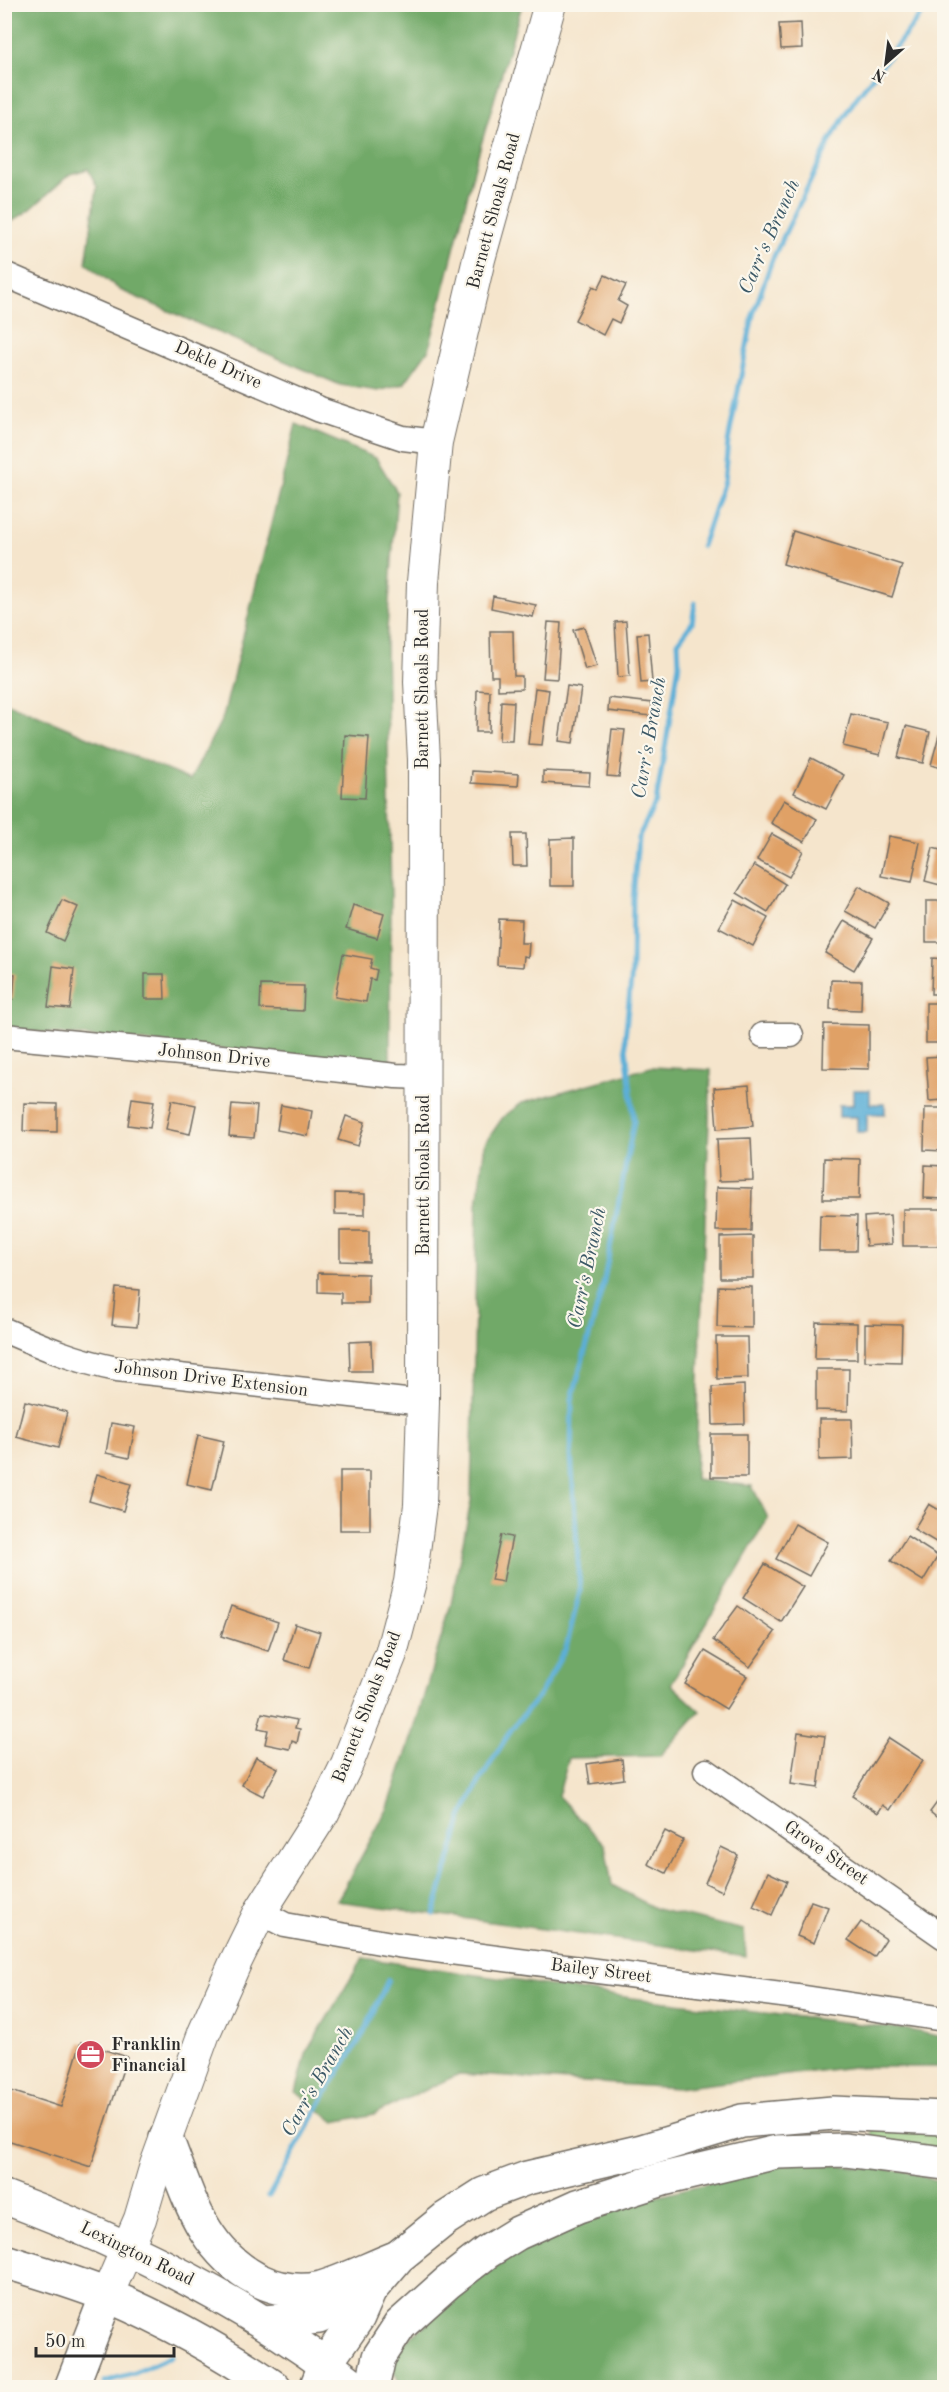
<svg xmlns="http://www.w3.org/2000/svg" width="949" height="2392" viewBox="0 0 949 2392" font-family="'Old Standard TT',serif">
  <rect width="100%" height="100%" fill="#fbf7ec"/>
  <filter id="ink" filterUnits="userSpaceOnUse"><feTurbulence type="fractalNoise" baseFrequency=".0167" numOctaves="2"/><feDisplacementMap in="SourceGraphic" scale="12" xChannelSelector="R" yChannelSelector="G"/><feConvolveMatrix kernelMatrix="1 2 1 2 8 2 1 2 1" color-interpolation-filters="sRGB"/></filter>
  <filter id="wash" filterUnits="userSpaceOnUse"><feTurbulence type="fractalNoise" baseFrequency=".008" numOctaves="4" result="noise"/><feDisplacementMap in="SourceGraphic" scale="24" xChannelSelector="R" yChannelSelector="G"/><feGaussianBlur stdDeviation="1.35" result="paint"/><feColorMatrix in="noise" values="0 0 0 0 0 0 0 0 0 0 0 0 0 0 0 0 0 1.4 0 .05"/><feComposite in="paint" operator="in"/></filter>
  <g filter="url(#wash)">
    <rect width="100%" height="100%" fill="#f5e5cc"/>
    <path fill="#8cc377" stroke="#5c7751" stroke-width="1.5" d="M872 2125 944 2129V2153L871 2141Z"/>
    <g fill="#71a968" stroke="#4e6a4a" stroke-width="1.5">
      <path d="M4 5H522L476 162 429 349 404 384 378 391 340 385 120 290 86 263 97 187 88 169 70 174 31 209 5 226Z"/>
      <path d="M296 424 376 458 397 492 386 643 391 897 390 1060 383 1064 5 1029V702L190 780 223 717Z"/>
      <path d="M651 1067 711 1070 695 1479 752 1486 768 1518 671 1684 700 1711 660 1756 569 1758 558 1796 605 1845 612 1885 656 1909 744 1930 746 1957 337 1901 388 1808 413 1733 451 1604 471 1501 477 1205 485 1143 503 1117 522 1103Z"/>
      <path d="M363 1958 632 1998 904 2029 944 2037V2067H853L677 2088 459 2074 374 2114 335 2122 296 2092 307 2051Z"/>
      <path d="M797 2162 908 2171 944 2184V2387L402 2388 389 2361 405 2343 453 2299 507 2259 618 2205Z"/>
    </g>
    <path fill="#5cafd7" stroke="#446d81" stroke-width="1.5" d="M853 1090H870V1104H885V1114H867V1132H857V1117H839V1105H853Z"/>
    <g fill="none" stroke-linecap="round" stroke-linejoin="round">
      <g stroke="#5cafd7" stroke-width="5">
        <path d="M702 546 724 481 728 442 753 315 772 260 831 139 854 101 929 4"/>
        <path d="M434 1914 462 1817 478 1784 512 1728 539 1696 566 1648 580 1591 571 1455 572 1399 603 1285 634 1121 625 1038 632 971 633 899 638 838 656 802 679 664 678 642 692 623 695 603"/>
        <path d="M269 2196 332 2083 362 2036 388 1980"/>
        <path d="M104 2382 135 2373 172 2356"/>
      </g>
    </g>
    <g id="blocks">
      <g fill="#e0a166">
        <path d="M791 5H832V7L792 8Z"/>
        <path d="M801 23 802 48 781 49 779 24Z"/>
        <path d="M605 275 626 285 618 301 627 306 619 323 611 319 603 335 575 320 593 286 598 289Z"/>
        <path d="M793 531 902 565 892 597 783 564Z"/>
        <path d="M493 596 536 605 533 617 491 608Z"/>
        <path d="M626 621 630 676 618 677 615 622Z"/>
        <path d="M548 622 561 623 557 679 543 678Z"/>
        <path d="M584 627 597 666 585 669 573 630Z"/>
        <path d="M490 631H513L514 676H522V689L498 690V676H491Z"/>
        <path d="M648 633 652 682 641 683 637 634Z"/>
        <path d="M567 686 581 688 573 743 559 741Z"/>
        <path d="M535 688 549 690 542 745 528 744Z"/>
        <path d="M477 690 490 691 489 732H476Z"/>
        <path d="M609 698 652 703 651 716 608 711Z"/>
        <path d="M501 701 514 702 512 741H499Z"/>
        <path d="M851 714 888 722 880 755 843 746Z"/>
        <path d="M906 726 930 732 923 763 898 758Z"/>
        <path d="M612 729 625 730 619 777 607 776Z"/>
        <path d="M345 735 369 737 365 798 342 797Z"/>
        <path d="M939 735 944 736V769L931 765Z"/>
        <path d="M811 758 844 775 826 809 794 793Z"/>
        <path d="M472 771 519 774 518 786 471 783Z"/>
        <path d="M543 771 590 773 589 786 543 783Z"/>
        <path d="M784 800 817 819 804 842 771 823Z"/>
        <path d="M512 834H526L527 866H513Z"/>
        <path d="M772 834 803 851 789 877 757 860Z"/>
        <path d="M889 836 920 842 912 882 881 876Z"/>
        <path d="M574 838V886H550V839Z"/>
        <path d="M933 848 944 851V886L925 881Z"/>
        <path d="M754 865 785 884 768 912 737 893Z"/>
        <path d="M859 886 889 903 875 928 845 911Z"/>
        <path d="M62 900 78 907 63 941 47 933Z"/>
        <path d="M735 900 768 918 753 946 719 928Z"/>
        <rect x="926" y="901" width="18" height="41"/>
        <path d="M353 905 384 914 377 938 346 929Z"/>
        <path d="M499 919 522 920 521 943H529L528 957 524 956 523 967 497 965Z"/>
        <path d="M844 921 873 938 854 970 825 953Z"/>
        <path d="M343 954 372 959 370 968 377 970 375 980 370 979 366 1002 335 997Z"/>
        <path d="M932 958 944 959V994H931Z"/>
        <path d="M53 966 74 969 70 1009 48 1007Z"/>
        <path d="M4 973 15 974 13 999 4 998Z"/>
        <path d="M145 974H164L165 999H145Z"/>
        <path d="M831 980 862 981 861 1010 830 1009Z"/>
        <path d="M261 985 304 986 303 1011 260 1009Z"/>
        <rect x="926" y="1003" width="18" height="40"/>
        <path d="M824 1024 869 1025V1069L823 1068Z"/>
        <path d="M944 1056V1100L929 1101 926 1057Z"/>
        <path d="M749 1085 753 1126 717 1129 714 1088Z"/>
        <path d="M132 1098 154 1101 150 1128 128 1125Z"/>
        <path d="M172 1100 196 1105 190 1134 166 1129Z"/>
        <path d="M24 1103 57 1104V1132L23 1131Z"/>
        <path d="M232 1104 257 1106 254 1138 229 1136Z"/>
        <path d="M281 1105 312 1111 308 1136 277 1130Z"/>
        <path d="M925 1108H944V1151L924 1150Z"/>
        <path d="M346 1116 365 1122 358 1146 338 1140Z"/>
        <path d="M751 1138 753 1180 719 1181 717 1139Z"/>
        <path d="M824 1158 860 1159 859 1199H823Z"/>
        <path d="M925 1165 944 1166V1199L924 1198Z"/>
        <path d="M717 1187 752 1188 751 1231H716Z"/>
        <path d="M335 1193 365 1194V1215L335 1214Z"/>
        <rect x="903" y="1209" width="39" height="37"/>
        <path d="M820 1215 857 1216 856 1251H819Z"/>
        <path d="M890 1215 892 1244 866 1246 864 1217Z"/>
        <path d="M340 1231H369V1262L340 1261Z"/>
        <path d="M753 1236V1278H720V1237Z"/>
        <path d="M318 1273 368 1274V1303H341V1293L318 1292Z"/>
        <path d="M718 1286 752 1287V1328L717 1327Z"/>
        <path d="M116 1288 140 1290 137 1327 112 1325Z"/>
        <path d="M816 1322 857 1323V1359H815Z"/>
        <path d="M865 1324 902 1325 901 1362 865 1361Z"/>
        <path d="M716 1337H747L748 1378 717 1379Z"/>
        <path d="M371 1341 372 1371H350L349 1342Z"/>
        <path d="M816 1369H849L848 1411 816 1410Z"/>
        <path d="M744 1385 745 1424 713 1425 712 1387Z"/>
        <path d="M25 1401 67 1412 58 1448 16 1437Z"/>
        <path d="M819 1419H852L853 1459 819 1460Z"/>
        <path d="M111 1423 135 1427 129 1458 106 1453Z"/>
        <rect x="711" y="1434" width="36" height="43"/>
        <path d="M198 1435 224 1441 212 1490 187 1484Z"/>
        <rect x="340" y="1471" width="30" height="59"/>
        <path d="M97 1474 131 1484 123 1511 89 1501Z"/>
        <path d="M929 1504 944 1513V1547L914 1529Z"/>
        <path d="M795 1524 828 1542 809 1576 776 1559Z"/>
        <path d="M501 1535 512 1537 503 1582 491 1580Z"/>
        <path d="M907 1536 938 1556 923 1581 891 1561Z"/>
        <path d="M765 1564 803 1587 781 1622 743 1598Z"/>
        <path d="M231 1606 278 1622 268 1651 221 1636Z"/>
        <path d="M738 1606 775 1632 750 1667 713 1640Z"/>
        <path d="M295 1624 320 1632 309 1668 284 1660Z"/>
        <path d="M705 1651 747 1676 726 1709 685 1684Z"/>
        <path d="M262 1713 297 1720 295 1728 300 1729 297 1743 292 1741 290 1749 265 1744 268 1730 258 1728Z"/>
        <path d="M798 1732 825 1736 818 1788 791 1784Z"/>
        <path d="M889 1738 923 1760 890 1810 883 1805 878 1813 852 1796Z"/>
        <path d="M256 1757 278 1768 263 1796 242 1785Z"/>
        <path d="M622 1759 624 1779 590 1784 587 1764Z"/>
        <path d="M944 1793V1823L930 1812Z"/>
        <path d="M665 1831 683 1840 666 1873 648 1864Z"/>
        <path d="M721 1847 738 1855 722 1891 705 1883Z"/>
        <path d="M768 1872 787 1881 772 1915 753 1906Z"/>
        <path d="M811 1901 828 1907 814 1943 797 1936Z"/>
        <path d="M861 1922 886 1939 874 1957 848 1940Z"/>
        <path d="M81 2042 127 2057 91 2167 4 2139 5 2089 61 2107Z"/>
      </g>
    </g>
  </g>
  <g filter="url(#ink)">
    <use href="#blocks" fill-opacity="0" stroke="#726c63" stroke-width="1.5"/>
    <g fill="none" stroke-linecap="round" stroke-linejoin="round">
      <defs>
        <g id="minor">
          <path d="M4 274 320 410 403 438 436 442"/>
          <path d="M763 1035H791"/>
          <path d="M4 1036 232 1058 396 1076 423 1077"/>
          <path d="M4 1330C43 1347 76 1361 117 1369L423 1403"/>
          <path d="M706 1771 944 1937"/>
          <path d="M260 1912 285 1925 397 1945 797 1997 944 2019"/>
        </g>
        <path id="major" d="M107 2295 140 2219 156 2165 204 2033 236 1961 260 1912 323 1813 347 1764 391 1654 410 1582 420 1505 423 1403 424 760 420 682 423 582 436 442 479 259 550 4"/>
        <g id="highway">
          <path d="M166 2138C188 2194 201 2250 258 2280 277 2289 300 2293 321 2288 346 2281 370 2268 393 2259"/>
          <path d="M4 2197C130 2244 251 2305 357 2388"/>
          <path d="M4 2261C39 2272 75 2282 109 2296 167 2321 223 2352 275 2388"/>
          <path d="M265 2322 319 2317 370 2290"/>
          <path d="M71 2388 107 2295"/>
          <path d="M316 2388 326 2363 358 2317 370 2290 398 2257 445 2219 484 2194 527 2178 642 2151 742 2121 833 2113 944 2118"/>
          <path d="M372 2388 379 2357 400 2325 447 2283 487 2252 518 2233 578 2206 663 2179 777 2152 845 2150 944 2163"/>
        </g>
      </defs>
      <use href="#minor" stroke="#726c63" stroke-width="27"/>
      <use href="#major" stroke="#726c63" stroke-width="34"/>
      <use href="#highway" stroke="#726c63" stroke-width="36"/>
      <use href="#minor" stroke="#fff" stroke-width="24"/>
      <use href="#major" stroke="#fff" stroke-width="32"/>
      <use href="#highway" stroke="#fff" stroke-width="33"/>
    </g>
  </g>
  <defs>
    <symbol id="office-disc" viewBox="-11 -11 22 22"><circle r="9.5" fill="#d1495b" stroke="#fbf7ec"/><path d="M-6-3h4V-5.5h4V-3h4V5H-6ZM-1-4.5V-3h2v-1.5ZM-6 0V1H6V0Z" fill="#fff"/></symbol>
  </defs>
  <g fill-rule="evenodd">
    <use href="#office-disc" x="74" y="2038" width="33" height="33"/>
  </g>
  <g text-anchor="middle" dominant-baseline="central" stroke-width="4.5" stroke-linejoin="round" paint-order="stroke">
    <g font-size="18" fill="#2b2b2b" stroke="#fbf7ec">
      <text transform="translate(494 211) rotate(-75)">Barnett Shoals Road</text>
      <text transform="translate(218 365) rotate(24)">Dekle Drive</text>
      <text transform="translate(423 689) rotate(-90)">Barnett Shoals Road</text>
      <text transform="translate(214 1056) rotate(6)">Johnson Drive</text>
      <text transform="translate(424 1175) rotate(-90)">Barnett Shoals Road</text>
      <text transform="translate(211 1379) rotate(7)">Johnson Drive Extension</text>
      <text transform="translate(367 1707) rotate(-69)">Barnett Shoals Road</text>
      <text transform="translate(826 1853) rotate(35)">Grove Street</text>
      <text transform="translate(601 1971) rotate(7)">Bailey Street</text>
      <text transform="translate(137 2254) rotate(26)">Lexington Road</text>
    </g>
    <g font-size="18" font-weight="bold" fill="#2b2b2b" stroke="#fbf7ec" text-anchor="start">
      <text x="111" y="2045">Franklin<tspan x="111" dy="21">Financial</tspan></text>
    </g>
    <g font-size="20" font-style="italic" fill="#3c5967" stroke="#fbf7ec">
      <text transform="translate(770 237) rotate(-66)">Carr's Branch</text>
      <text transform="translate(650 738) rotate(-80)">Carr's Branch</text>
      <text transform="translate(588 1268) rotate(-78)">Carr's Branch</text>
      <text transform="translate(318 2082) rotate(-60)">Carr's Branch</text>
    </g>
  </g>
  <rect width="949" height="2392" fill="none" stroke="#fbf7ec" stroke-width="24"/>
  <g transform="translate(886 63) rotate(208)" stroke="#fbf7ec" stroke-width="4.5" paint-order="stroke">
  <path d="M0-4.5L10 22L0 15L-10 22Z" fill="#2b2b2b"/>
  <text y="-9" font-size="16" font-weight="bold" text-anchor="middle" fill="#2b2b2b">N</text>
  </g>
  <path d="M36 2347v9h138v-9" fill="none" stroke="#2b2b2b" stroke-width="3"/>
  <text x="45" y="2347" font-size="18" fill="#2b2b2b" stroke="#fbf7ec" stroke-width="4.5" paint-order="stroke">50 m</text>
</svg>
